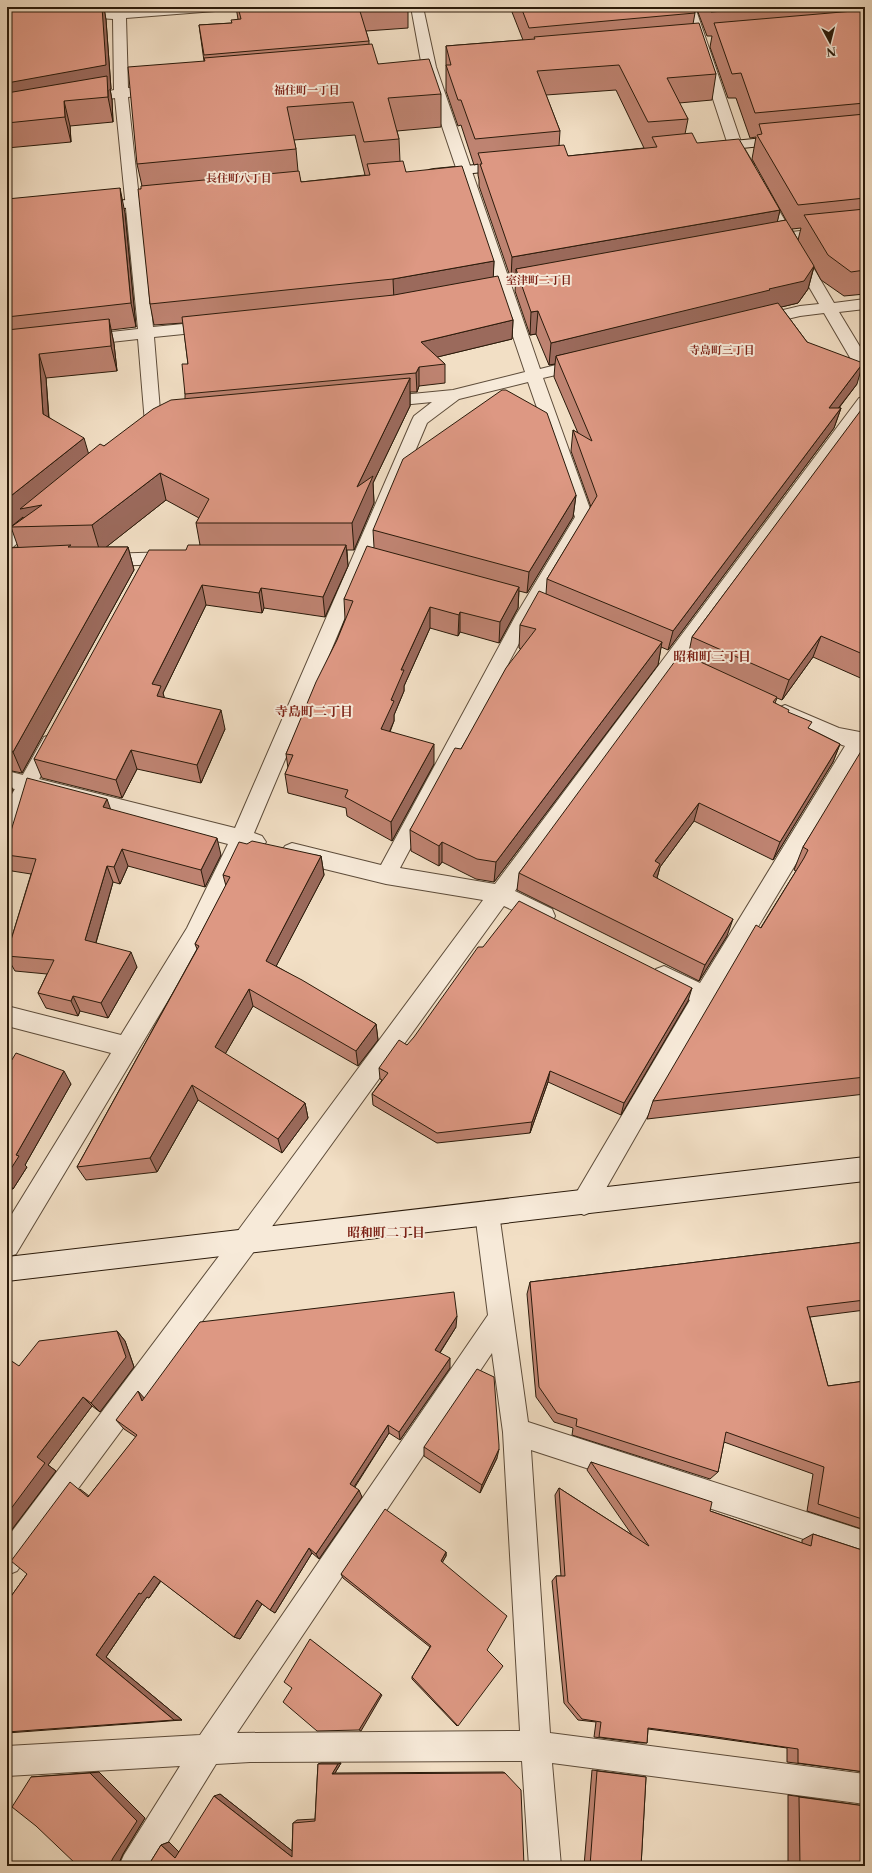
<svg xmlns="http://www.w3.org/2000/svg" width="872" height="1873" viewBox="0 0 872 1873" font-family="'Libre Caslon Text','Noto Serif JP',serif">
  <rect width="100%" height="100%" fill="#f2dfc5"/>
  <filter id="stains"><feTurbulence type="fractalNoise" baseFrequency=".005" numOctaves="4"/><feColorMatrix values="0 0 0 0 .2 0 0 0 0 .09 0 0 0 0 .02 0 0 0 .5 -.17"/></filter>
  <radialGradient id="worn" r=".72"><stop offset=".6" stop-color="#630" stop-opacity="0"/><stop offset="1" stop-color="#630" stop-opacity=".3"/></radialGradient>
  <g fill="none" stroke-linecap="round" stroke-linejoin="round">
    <defs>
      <path id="lane" d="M50 735 56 737 59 742 14 826 7 829V803L44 737Z"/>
      <g id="street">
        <path d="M115 7H127V11L169 7H221L220 10 215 11 126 18 128 88 160 86 165 87 167 90 165 93 160 94 128 97 153 327 213 321 219 323 221 326 219 329 213 331 154 337 161 423 159 427 153 429 147 427 145 423 138 339 84 345 78 344 76 340 78 336 84 335 138 329 115 98 81 105 76 104 74 101 76 98 114 90 113 19 99 18 98 15 99 12 114 11Z"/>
        <path d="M411 7H423L436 67 540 369 584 358 590 359 592 363 590 367 543 378 593 517 533 617 400 868 495 884 859 398 865 397V414L515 891 552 909 555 916 552 923 544 925 504 906 255 1250 17 1571 7 1575V1538L237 1232 483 900 386 884 292 861 285 858 281 852 285 846 292 843 381 865 516 615 575 517 528 382 459 399 427 423 254 833 262 836 266 842 262 848 255 851 247 849 203 942 16 1254 7 1257V1222L111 1053 7 1026V1006L121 1035 187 928 228 844 7 787V771L235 828 412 420 414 416 432 402 381 407 375 406 373 402 375 398 381 397 453 390 525 372 422 67Z"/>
        <path d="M683 7H695L742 145 754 165 752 168H742L728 145Z"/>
        <path d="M762 190 767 191 792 232 865 223V231L797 240 834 303 865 299V309L839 312 865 355V374L859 373 824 313 800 316 758 326 752 324 750 321 752 318 758 316 800 306 819 304 783 242 766 245 761 243 758 240 761 237 778 234 755 194 757 191Z"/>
        <path d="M37 511 43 513 46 517 43 521 13 547 7 548V532L31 513Z"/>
        <path d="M174 552 180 553 183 558 180 563 174 564 102 566 96 565 93 560 96 555 102 554Z"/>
        <path d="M785 705 839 728 865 733V749L712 1003 593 1211 584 1215 575 1211 572 1203 575 1195 690 1000 656 983 653 976 656 969 664 966 700 983 845 746 817 736 778 718 775 713 778 708Z"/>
        <path d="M487 1201 496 1205 499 1213 528 1422 865 1531V1559L531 1450 550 1733 865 1774V1804L552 1763 561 1866H529L522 1761 250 1762 216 1764 153 1866H119L124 1855 180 1766 7 1776V1746L200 1735 488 1315 475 1213 478 1205ZM492 1353 503 1432 520 1731 237 1733Z"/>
      </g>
      <g id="secondary">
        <path d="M784 136 789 137 791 140 789 143 713 151 708 150 706 147 708 144 713 143Z"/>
        <path d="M507 162 512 163 514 166 512 169 434 177 429 176 427 173 429 170 434 169Z"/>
        <path d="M169 196 174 197 176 200 174 203 94 211 89 210 87 207 89 204 94 203Z"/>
        <path d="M865 1157V1181L7 1281V1257Z"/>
      </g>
    </defs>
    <use href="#lane" stroke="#5d4c3a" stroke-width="2"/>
    <use href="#street" stroke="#5d4c3a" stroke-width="2"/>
    <use href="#secondary" stroke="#2b1b0b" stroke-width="2"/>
    <use href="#lane" fill="#f7ead9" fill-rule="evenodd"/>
    <use href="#street" fill="#f7ead9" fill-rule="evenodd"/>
    <use href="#secondary" fill="#f7ead9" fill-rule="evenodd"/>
  </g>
  <g fill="#be8371" stroke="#2b1b0b" fill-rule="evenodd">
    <path d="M7 7H110L109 9H104L106 20 111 89H110L112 100 113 122 70 126 71 142 7 148Z"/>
    <path d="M236 7H408V28L366 31 369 41V44L378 64 441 94V127L397 131 399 139 400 161 406 172 494 261 493 277 513 320 512 339 437 357 445 364V383L419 386 417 392H410V406L373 483 374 503 354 550H347L348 566 325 617 264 608 262 613 206 605 163 693 164 698 225 729 201 783 137 769 122 798 42 778 34 759 186 550 200 545 196 523 199 518 166 500 106 547H128L134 570 22 773 7 770V548L18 547 11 527 23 519V517L7 530V199L125 213 136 327 111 330 114 344 117 371 46 378 49 417 89 454 104 446 185 399V394L188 364 183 323 154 325 150 304 141 189 142 186 137 164 204 61 199 25 232 23 238 19ZM355 135 365 175 301 182 298 171 296 149 294 140Z"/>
    <path d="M510 7H693L695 13 693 24 716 74 712 100 679 103 688 119 685 134 780 210 777 222 786 220 752 159 756 137 750 138 736 98H728L710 47 712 36H707L696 7H865V294L844 296 821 280 814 267 808 289 798 303 781 307 807 342 857 384 839 408H841L834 428 668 650 661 647 658 665 494 882 476 879 442 862 439 866 411 851 410 830 461 749 521 649 519 648 520 625 546 594 547 579 591 507 571 451 573 430 578 433 554 377 555 364 549 365 536 334 530 335 515 291 516 278 511 279 479 186V180L478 175V164L474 165 461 125 458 126 446 91V46L523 40ZM616 90 644 148 568 156 559 146 560 131 546 95ZM801 228 798 240 792 229Z"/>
    <path d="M865 406V680L813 657 782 700 777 698 775 703 788 712 810 729 840 744 833 762 773 860 694 821 660 867 657 878 727 936 699 981 517 890 519 873 688 657 692 637Z"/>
    <path d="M576 495 573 517 527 593 519 591 518 608 499 643 460 632 458 636 430 628 404 686V691L394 715V721L390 732 434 764 392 841 347 816 346 808 288 793 285 774 288 768 286 754 337 640 345 619 344 599 374 547 373 530Z"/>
    <path d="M865 749V1094L647 1119 653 1101 796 871 794 870 803 847Z"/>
    <path d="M111 810 221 855 205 887 128 866 120 884 113 882 96 943 137 967 108 1018 80 1011 78 1016 46 1008 38 993 47 974 15 971 7 957V953L31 874 12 871 7 861V844Z"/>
    <path d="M247 844 321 856 324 875 276 966 376 1024 378 1040 358 1066 253 1006 225 1054 305 1103 308 1118 282 1153 198 1100 157 1172 86 1180 77 1167 197 949 195 944 226 886 223 875Z"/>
    <path d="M688 1001 621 1115 548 1082 530 1133 437 1143 373 1105 372 1094 382 1080 380 1079 379 1068 407 1045Z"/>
    <path d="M7 1068 71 1084 25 1165 27 1167 13 1189 7 1190Z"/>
    <path d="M865 1242V1310L810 1317 828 1386 865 1381V1530L807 1511 813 1474 724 1442 718 1472 710 1479 572 1435 573 1428 554 1422 536 1397 527 1294 530 1282Z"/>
    <path d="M456 1327 440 1353 450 1368 400 1440 389 1433 355 1487 362 1497 319 1559 312 1553 275 1613 262 1604 240 1639 234 1637 161 1581 149 1598 147 1597 106 1657 182 1720 7 1733V1602L27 1574 80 1489 89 1496 136 1437 124 1429 116 1420 144 1398Z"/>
    <path d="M117 1331 125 1341 134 1367 100 1412 92 1406 48 1465 56 1471 7 1536 19 1366Z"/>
    <path d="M424 1447 497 1458 480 1493 424 1456Z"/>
    <path d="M591 1462 710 1511 802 1543V1540L813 1534 865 1551V1772L787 1762V1748L701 1736 648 1729 647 1743H641L594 1737 596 1722 578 1720 564 1703 552 1581 556 1576H561L555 1495 559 1488 632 1535 587 1470Z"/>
    <path d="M446 1552V1556L442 1562 487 1650 457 1726 412 1679V1677L430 1647 343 1578 341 1574Z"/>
    <path d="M321 1763H341L335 1773 503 1772 505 1773 524 1866H148L161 1845 169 1842 179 1852 220 1794 292 1851 293 1823 297 1820 315 1819 318 1764Z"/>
    <path d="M592 1770 646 1777 641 1866H584Z"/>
    <path d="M99 1772 145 1818 123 1854 118 1865 31 1777Z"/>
    <path d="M788 1795 865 1806V1866H788Z"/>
  </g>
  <g fill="#9b6a5c" stroke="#2b1b0b">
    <path d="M102 7H104L106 20 111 89H110L112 100 113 122 108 97V90L7 108V83Z"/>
    <path d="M64 101 70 126 71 142 65 117Z"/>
    <path d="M120 188 125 213 136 327 131 303Z"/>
    <path d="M780 210 775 232 516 269V278L511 279 512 257Z"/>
    <path d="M494 261 493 283 394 301 393 279Z"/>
    <path d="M814 266 808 289 798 303 765 311 556 356 555 364 549 365 551 343 769 289Z"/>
    <path d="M538 311 536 334 530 335 531 312Z"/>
    <path d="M109 319 114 344 117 371 111 346Z"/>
    <path d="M513 320 512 339 421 361V342Z"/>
    <path d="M39 354 46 378 50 438 43 414Z"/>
    <path d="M863 363 857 384 823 428 829 408Z"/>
    <path d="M419 367V386L417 392 416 373Z"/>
    <path d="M410 378V406L373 483 374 503 354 550 352 523 357 487Z"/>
    <path d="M841 408 834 428 668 650 673 631Z"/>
    <path d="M84 438 91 462 42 505 26 527 23 517 7 530V499Z"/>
    <path d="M160 473 166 500 100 552 92 525Z"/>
    <path d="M576 495 573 517 527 593 529 572Z"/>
    <path d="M346 545 348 566 325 617 323 597Z"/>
    <path d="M128 547 134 570 22 773 13 752Z"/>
    <path d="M202 585 206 605 163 693 167 706 159 702 152 684Z"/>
    <path d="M519 587 518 608 499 643 500 622Z"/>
    <path d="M261 588 264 608 262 613 259 593Z"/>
    <path d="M430 607V628L404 686V691L394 715V721L382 749 381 729 401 670Z"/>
    <path d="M460 612V632L458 636 459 615Z"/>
    <path d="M821 636 813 657 782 700 789 680Z"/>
    <path d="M662 642 658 665 494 882 496 862Z"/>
    <path d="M221 710 225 729 201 783 197 765Z"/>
    <path d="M434 744V764L392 841 391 822Z"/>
    <path d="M840 744 833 762 773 860 780 842Z"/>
    <path d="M131 750 137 769 122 798 116 780Z"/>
    <path d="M7 778 13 790 7 800Z"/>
    <path d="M107 799 113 816 103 807Z"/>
    <path d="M699 803 694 821 660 867 656 881 648 893 655 861Z"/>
    <path d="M217 838 221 855 205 887 201 870Z"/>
    <path d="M442 842V862L439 866V846Z"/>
    <path d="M122 849 128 866 120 884 114 867Z"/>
    <path d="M321 856 324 875 270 978 266 961Z"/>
    <path d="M107 866 113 882 92 956 85 940Z"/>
    <path d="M733 919 727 936 699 981 705 965Z"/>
    <path d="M131 952 137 967 108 1018 101 1003Z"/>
    <path d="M692 988 688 1001 621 1115 624 1103Z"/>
    <path d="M249 989 253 1006 220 1063 215 1047Z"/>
    <path d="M73 996 80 1011 78 1016 71 1001Z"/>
    <path d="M376 1024 378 1040 358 1066 356 1051Z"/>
    <path d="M64 1071 71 1084 25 1165 27 1167 13 1189 7 1181V1175L16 1155Z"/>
    <path d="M550 1071 548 1082 530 1133 532 1122Z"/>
    <path d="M192 1085 198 1100 157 1172 150 1158Z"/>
    <path d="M305 1103 308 1118 282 1153 278 1139Z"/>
    <path d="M457 1316 456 1327 435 1360V1350Z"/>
    <path d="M117 1331 125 1341 134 1367 100 1412 91 1403Z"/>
    <path d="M450 1358V1368L400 1440 399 1432Z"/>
    <path d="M138 1391 146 1400 142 1401Z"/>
    <path d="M83 1397 92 1406 48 1465 56 1471 7 1536V1514L37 1457Z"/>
    <path d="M388 1425 389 1433 352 1490 350 1484Z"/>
    <path d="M499 1449 497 1458 480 1493 482 1485Z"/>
    <path d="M359 1490 362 1497 319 1559 316 1554Z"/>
    <path d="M309 1548 312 1553 275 1613 270 1610Z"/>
    <path d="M446 1552V1556L441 1565V1561Z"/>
    <path d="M154 1576 161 1580 149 1598 147 1597 106 1657 182 1720H174L96 1655 139 1593Z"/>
    <path d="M257 1600 262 1604 240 1639 234 1637Z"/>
    <path d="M313 1642 382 1695 361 1731 359 1730Z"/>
    <path d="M341 1763 335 1773 332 1774 338 1764Z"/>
    <path d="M99 1772 145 1818 123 1854 118 1865V1866H109L90 1773Z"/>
    <path d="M220 1794 296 1854 292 1857 214 1796Z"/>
    <path d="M169 1842 182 1855 175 1858 161 1845Z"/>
  </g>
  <g fill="#dd9883" stroke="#2b1b0b">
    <path d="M7 7H102L106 65 7 83Z"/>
    <path d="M238 7H367L359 8 369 41 204 55 199 25 232 23 231 20 241 19Z"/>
    <path d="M521 7H693L695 13 529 28Z"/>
    <path d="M709 7H772L711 12Z"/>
    <path d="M865 10V103L755 113 741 73 732 74 714 23Z"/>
    <path d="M699 23 716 74 667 78 688 119 648 122 619 65 537 71 560 131 475 139 461 100H458L446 65H451L446 46 535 39 534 37Z"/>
    <path d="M372 44 378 64 429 59 441 94 388 98 399 139 364 142 353 102 287 107 296 149 137 164 128 67 205 61 204 58Z"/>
    <path d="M107 76 108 97 64 101 65 117 7 123V93Z"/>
    <path d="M865 114V198L798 205 757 135 762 134 759 124Z"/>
    <path d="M692 133 697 143 739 139 780 210 512 257 480 164H482L478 153 564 145 568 156 657 147 652 137Z"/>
    <path d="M403 161 406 172 462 166 494 261 393 279 150 304 138 189H141V186L299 171 301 182 370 175 367 164Z"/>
    <path d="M120 188 131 303 7 317V199Z"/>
    <path d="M865 209V270L851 272 828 255 804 215Z"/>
    <path d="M786 220 814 266 804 281 769 289 770 290 551 343 538 311 531 312 516 269Z"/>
    <path d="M498 276 513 320 421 342 445 364 419 367 416 373 185 394 182 364H188L182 317 394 295Z"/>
    <path d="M778 303 807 342 863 363 829 408H841L673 631 547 579 597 496 573 430 592 441 556 356Z"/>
    <path d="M109 319 111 346 39 354 43 414 84 438 7 499V330Z"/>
    <path d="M410 378 357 487 373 476 352 523H196L209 499 160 473 92 525 11 527 42 505 20 509 100 444 104 446 153 409 171 400Z"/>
    <path d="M502 390H506L547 413 576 495 529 572 373 530 403 459Z"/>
    <path d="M864 406H865V655L821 636 789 680 692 637Z"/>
    <path d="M71 545 68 547H128L13 752 7 750V548Z"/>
    <path d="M188 545H346L323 597 261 588 259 593 202 585 152 684 161 686 157 696 221 710 197 765 131 750 116 780 34 759 149 550H186Z"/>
    <path d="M367 546 519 587 500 622 460 612 459 615 430 607 401 670H404L391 700 394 701 381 729 434 744 391 822 345 797 348 790 285 774 293 755 286 754 316 682 337 640 353 601 344 599Z"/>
    <path d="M539 591 662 642 496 862 477 859 442 842 439 846 410 830 455 748 461 749 506 668 536 629 520 625Z"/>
    <path d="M681 653 777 697 773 702 789 710 788 712 812 722 808 728 840 744 780 842 699 803 655 861 660 864 653 876 733 919 705 965 519 873Z"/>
    <path d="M863 748 865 749V1077L653 1101 756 925 761 928 804 858 808 850 803 847Z"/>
    <path d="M27 778 107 799 103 807 217 838 201 870 122 849 114 867 107 866 85 940 131 952 101 1003 73 996 71 1001 38 993 54 960 7 956V953L36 859 7 855V844Z"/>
    <path d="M252 841 321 856 266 961 302 980 376 1024 356 1051 249 989 215 1047 305 1103 278 1139 192 1085 150 1158 77 1167 199 946 195 944 230 877 223 875 239 842 247 844Z"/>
    <path d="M519 901 692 988 624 1103 550 1071 532 1122 437 1133 372 1094 388 1073 379 1068 399 1040 407 1045 414 1037 478 947H483Z"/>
    <path d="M16 1053 64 1071 16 1155 19 1156 7 1175V1068Z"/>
    <path d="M865 1242V1300L807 1307 828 1386 865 1381V1520L818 1504 824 1467 726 1432 718 1472 576 1426 577 1419 557 1413 539 1387 530 1282Z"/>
    <path d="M454 1292 457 1316 435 1350 450 1358 399 1432 388 1425 350 1484 359 1490 316 1554 309 1548 270 1610 257 1600 234 1637 154 1576 141 1594 139 1593 96 1655 174 1720 7 1732V1602L27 1574 11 1561 70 1482 88 1497 137 1435 116 1420 138 1391 142 1401 200 1322Z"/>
    <path d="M117 1331 126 1357 91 1403 83 1397 37 1457 45 1463 7 1514V1358L19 1366 39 1341Z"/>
    <path d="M477 1369 494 1377 499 1445V1449L482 1485 424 1447Z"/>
    <path d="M591 1462 712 1502 710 1511 811 1546 813 1534 865 1551V1772L798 1763V1749L710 1736 648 1728 647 1743 599 1737 601 1722 582 1719 568 1702 556 1576H565L559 1488 649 1546Z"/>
    <path d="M385 1509 446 1552 441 1561 507 1616 487 1650 503 1666 458 1726 412 1677 431 1646 341 1574Z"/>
    <path d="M310 1639 381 1694 359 1730 317 1731 283 1702 292 1688 284 1682Z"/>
    <path d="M318 1764H338L332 1774 505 1773 521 1790 524 1866H148L161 1845 175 1858 214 1796 292 1857 293 1823 315 1821Z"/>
    <path d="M597 1771 646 1777 641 1866H590Z"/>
    <path d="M90 1773 137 1821 113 1858 109 1866H78L36 1826 12 1807 31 1777Z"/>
    <path d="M799 1797 865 1806V1866H800Z"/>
  </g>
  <g text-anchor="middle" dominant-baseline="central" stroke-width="4" stroke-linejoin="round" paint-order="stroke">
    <g font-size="11" font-weight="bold" fill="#7a1f14" stroke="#f7ead9">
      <text x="307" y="90">福住町一丁目</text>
      <text x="239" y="178">長住町八丁目</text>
      <text x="539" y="280">室津町二丁目</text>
      <text x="722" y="350">寺島町三丁目</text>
    </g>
    <g font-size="13" font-weight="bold" fill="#7a1f14" stroke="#f7ead9">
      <text x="712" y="656">昭和町三丁目</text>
      <text x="314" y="711">寺島町二丁目</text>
      <text x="386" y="1232">昭和町二丁目</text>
    </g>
  </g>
  <rect width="872" height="1873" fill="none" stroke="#f2dfc5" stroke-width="24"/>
  <rect x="8" y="8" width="856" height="1857" fill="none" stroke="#2b1b0b" stroke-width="2"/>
  <rect x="12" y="12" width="848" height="1849" fill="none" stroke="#2b1b0b"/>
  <g transform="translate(830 42) rotate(173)" stroke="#f7ead9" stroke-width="3" paint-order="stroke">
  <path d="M0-3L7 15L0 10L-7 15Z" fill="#2b1b0b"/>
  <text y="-6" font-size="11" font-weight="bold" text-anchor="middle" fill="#2b1b0b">N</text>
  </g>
  <rect width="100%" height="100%" filter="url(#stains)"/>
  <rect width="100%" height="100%" fill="url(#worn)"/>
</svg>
